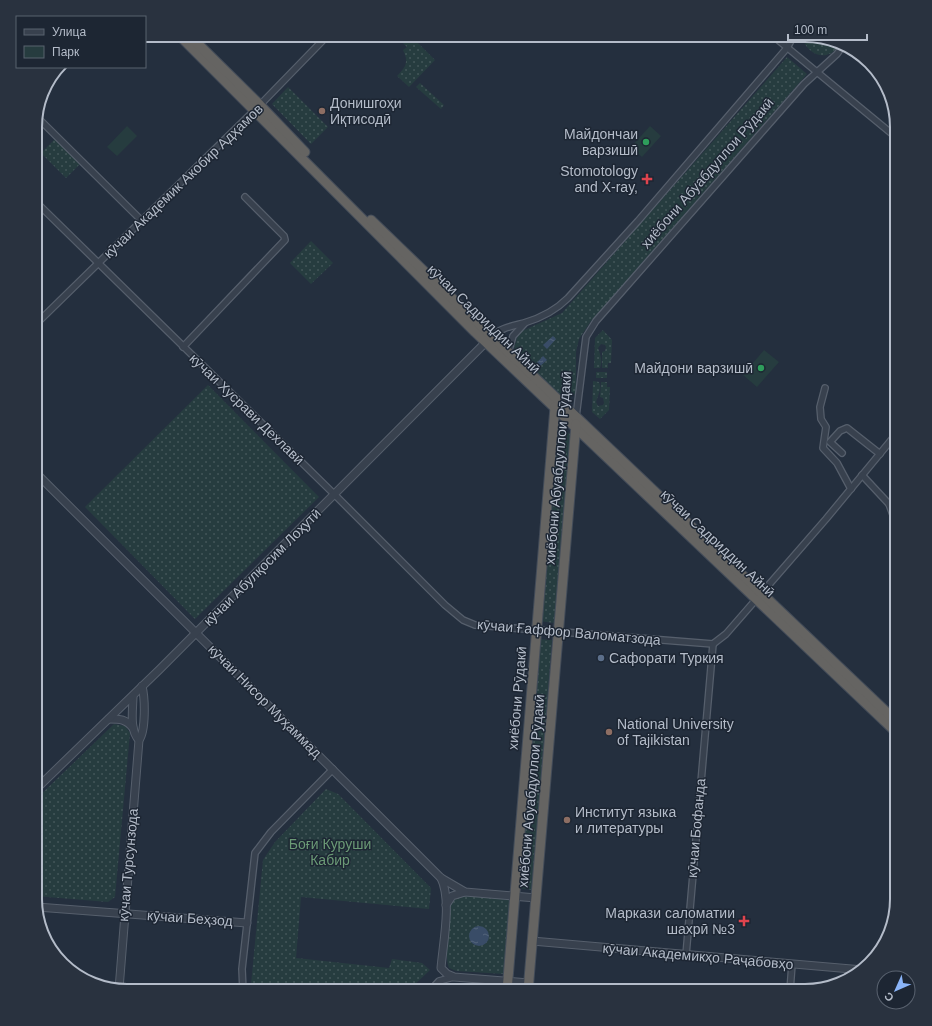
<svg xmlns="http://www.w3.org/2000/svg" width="932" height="1026" viewBox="0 0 932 1026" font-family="Arial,sans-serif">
  <defs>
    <pattern id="green-dots" width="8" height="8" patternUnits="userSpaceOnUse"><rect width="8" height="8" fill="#263c3f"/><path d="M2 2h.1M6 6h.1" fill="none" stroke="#435659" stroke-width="1.8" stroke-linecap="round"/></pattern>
    <pattern id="water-ripples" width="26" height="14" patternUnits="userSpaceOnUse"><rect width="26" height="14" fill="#394c67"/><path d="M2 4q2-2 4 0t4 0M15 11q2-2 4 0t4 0" fill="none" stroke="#53647b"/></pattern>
  </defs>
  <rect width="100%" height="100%" fill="#242f3e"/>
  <g fill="url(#green-dots)">
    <path d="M404 35H410L435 60 409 87 397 76C406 67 409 62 403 50L407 47 400 40Z"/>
    <path d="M802 35H811L839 43C831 64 805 56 802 35Z"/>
    <path d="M787 57 807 74 591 321 579 339 576 352V393L569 398 561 397 520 356 514 348 517 338 522 331 562 313Z"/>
    <path d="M420 83 444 105 441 109 416 87Z"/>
    <path d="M288 87 328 127 311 144 272 104Z"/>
    <path d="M56 138 81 163 66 178 41 153Z"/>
    <path d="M311 241 333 263 311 284 290 263Z"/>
    <path d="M603 330 612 340 611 363H608V368H602V352L605 351 606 347 605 345 601 344 598 348C600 354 603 361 600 368H594L595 338Z"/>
    <rect x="596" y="372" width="11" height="6"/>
    <path d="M593 381 599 382C602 389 598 395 596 402L598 406 603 405 604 403 603 398 600 397 601 382H607V387H610L609 410 600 419 592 412Z"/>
    <path d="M208 385 319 497 195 619 85 507Z"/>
    <path d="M559 424 572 436 554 623 539 621Z"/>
    <path d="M538 639 552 640 532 890 518 888Z"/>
    <path d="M114 724 125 726 130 733 115 897 108 902 35 896V800Z"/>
    <path d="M326 789 338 794 431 888 429 909 301 897 296 958 389 968 392 959 422 963 430 970 408 991H253L251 984 263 860 275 842Z"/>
    <path d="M464 894 510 900 504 974 456 971 449 968C445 960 445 913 449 905 452 899 459 896 464 894Z"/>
  </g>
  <g fill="#263c3f">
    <path d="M127 126 137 136 117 156 107 147Z"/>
    <path d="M650 126 661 136 642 157 631 147Z"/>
    <path d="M764 350 779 362 757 387 743 375Z"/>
  </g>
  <g fill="url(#water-ripples)">
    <path d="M553 336 556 339 547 349 543 345Z"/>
    <path d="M543 356 547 360 537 369 534 366Z"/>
    <circle cx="479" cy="936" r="10"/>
  </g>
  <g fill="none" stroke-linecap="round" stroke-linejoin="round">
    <defs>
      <g id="minor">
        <path d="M772 35 897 138"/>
        <path d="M36 116 141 220"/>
        <path d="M35 201 334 494 445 605 463 620 475 625 713 644 726 634 826 519 897 433"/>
        <path d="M35 325 260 105 328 35"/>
        <path d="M492 336C500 328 513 326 524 323 541 318 556 310 568 298L638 221 787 48 794 35"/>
        <path d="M183 347 285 240 284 236 245 197"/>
        <path d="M508 353 513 336 525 323"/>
        <path d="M825 388 820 407 821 419 826 427 823 448 837 463 851 489"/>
        <path d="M576 417 586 337 596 321 804 84 837 54 844 44"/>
        <path d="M842 453 830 442 840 431 847 428 880 454"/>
        <path d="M862 475 889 504 897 526"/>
        <path d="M889 504 897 494"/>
        <path d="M686 955 713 644"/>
        <path d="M243 991 242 969 255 853 271 832 333 769"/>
        <path d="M430 991 439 981 454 977"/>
        <path d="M790 991 792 964"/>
      </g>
      <g id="tertiary">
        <path d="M35 472 441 878 465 892 536 898"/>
        <path d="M133 696C133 708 129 730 139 740"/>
        <path d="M109 719C120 719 126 719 133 728"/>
        <path d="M35 790 160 669 489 339"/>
        <path d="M441 878C452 900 443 944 441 968L447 974 454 977 529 983"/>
        <path d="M446 905 452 896 465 892"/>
        <path d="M37 907 247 923"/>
        <path d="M532 941 863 970"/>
        <path d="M119 989 139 740C146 731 145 698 142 686"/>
      </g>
      <g id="trunk">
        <path d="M179 35 475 332 897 733"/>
        <path d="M189 35 260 105 305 152"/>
        <path d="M371 220 508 352 897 722"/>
        <path d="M507 991 555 407"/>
        <path d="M528 991 576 424"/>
      </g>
    </defs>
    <use href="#minor" stroke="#565f6c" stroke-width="8"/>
    <use href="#tertiary" stroke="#565f6c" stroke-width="9"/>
    <use href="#trunk" stroke="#434c59" stroke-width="11"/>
    <use href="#minor" stroke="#38414e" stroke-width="5.5"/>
    <use href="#tertiary" stroke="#38414e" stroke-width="7"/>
    <use href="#trunk" stroke="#656462" stroke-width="9"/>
  </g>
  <g fill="#8d6e63" stroke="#1d2633" stroke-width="1.5">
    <circle cx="322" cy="111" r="4"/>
    <circle cx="609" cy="732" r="4"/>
    <circle cx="567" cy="820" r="4"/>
  </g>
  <g fill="#2e9e5b" stroke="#1d2633" stroke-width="1.5">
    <circle cx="646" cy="142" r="4"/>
    <circle cx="761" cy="368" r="4"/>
  </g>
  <g fill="#e0444e" stroke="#1d2633" stroke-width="1.5">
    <path d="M645 173h4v4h4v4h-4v4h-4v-4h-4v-4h4z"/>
    <path d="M742 915h4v4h4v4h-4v4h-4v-4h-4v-4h4z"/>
  </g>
  <circle fill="#5c6f8a" stroke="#1d2633" stroke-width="1.5" cx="601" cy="658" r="4"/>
  <g text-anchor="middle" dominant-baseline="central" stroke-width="3" stroke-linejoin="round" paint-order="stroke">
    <g font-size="14" fill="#b4bcc9" stroke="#1d2633" text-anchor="start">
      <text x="330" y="103">Донишгоҳи<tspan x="330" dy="16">Иқтисодӣ</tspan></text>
      <text x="638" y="134" text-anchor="end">Майдончаи<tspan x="638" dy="16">варзишӣ</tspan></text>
      <text x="638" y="171" text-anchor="end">Stomotology<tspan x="638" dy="16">and X-ray,</tspan></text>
      <text x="753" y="368" text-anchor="end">Майдони варзишӣ</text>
      <text x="609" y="658">Сафорати Туркия</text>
      <text x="617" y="724">National University<tspan x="617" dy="16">of Tajikistan</tspan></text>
      <text x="575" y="812">Институт языка<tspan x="575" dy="16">и литературы</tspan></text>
      <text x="735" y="913" text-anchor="end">Маркази саломатии<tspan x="735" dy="16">шахрӣ №3</tspan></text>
    </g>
    <g font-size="14" fill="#b4bcc9" stroke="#1d2633">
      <text transform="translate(707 173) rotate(-49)">хиёбони Абуабдуллои Рӯдакӣ</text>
      <text transform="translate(183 181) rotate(-44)">кӯчаи Академик Акобир Адҳамов</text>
      <text transform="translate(484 319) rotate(44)">кӯчаи Садриддин Айнӣ</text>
      <text transform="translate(247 409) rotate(44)">кӯчаи Хусрави Дехлавӣ</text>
      <text transform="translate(558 468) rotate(-85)">хиёбони Абуабдуллои Рӯдакӣ</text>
      <text transform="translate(718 543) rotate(43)">кӯчаи Садриддин Айнӣ</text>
      <text transform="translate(262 567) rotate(-45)">кӯчаи Абулқосим Лоҳутӣ</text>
      <text transform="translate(569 632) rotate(5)">кӯчаи Ғаффор Валоматзода</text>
      <text transform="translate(517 698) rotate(-85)">хиёбони Рӯдакӣ</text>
      <text transform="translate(265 701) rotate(45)">кӯчаи Нисор Муҳаммад</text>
      <text transform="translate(531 791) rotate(-85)">хиёбони Абуабдуллои Рӯдакӣ</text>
      <text transform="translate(696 828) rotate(-85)">кӯчаи Бофанда</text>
      <text transform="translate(128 865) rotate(-85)">кӯчаи Турсунзода</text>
      <text transform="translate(190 918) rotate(4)">кӯчаи Беҳзод</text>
      <text transform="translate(698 956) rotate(5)">кӯчаи Академикҳо Раҷабовҳо</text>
    </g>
    <g font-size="14" fill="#6b9a76" stroke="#1d2633">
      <text x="330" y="844">Боғи Куруши<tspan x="330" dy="16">Кабир</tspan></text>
    </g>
  </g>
  <path d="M0 0H932V1026H0ZM127 42H805A85 85 0 0 1 890 127V899A85 85 0 0 1 805 984H127A85 85 0 0 1 42 899V127A85 85 0 0 1 127 42Z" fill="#29323f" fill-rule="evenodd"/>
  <path fill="none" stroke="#b4bcc9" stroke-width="2" d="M127 42H805A85 85 0 0 1 890 127V899A85 85 0 0 1 805 984H127A85 85 0 0 1 42 899V127A85 85 0 0 1 127 42Z"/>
  <rect x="16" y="16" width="130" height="52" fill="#1d2633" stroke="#59626f"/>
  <rect x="24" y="29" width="20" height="6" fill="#38414e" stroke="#59626f"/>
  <text x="52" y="36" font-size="12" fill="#b4bcc9">Улица</text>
  <rect x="24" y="46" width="20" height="12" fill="#263c3f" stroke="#59626f"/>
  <text x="52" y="56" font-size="12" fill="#b4bcc9">Парк</text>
  <g transform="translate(896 990) rotate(225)"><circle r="19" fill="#1d2633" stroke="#59626f"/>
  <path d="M0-3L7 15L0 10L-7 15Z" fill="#8ab4f8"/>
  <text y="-6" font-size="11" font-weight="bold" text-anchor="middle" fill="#b4bcc9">С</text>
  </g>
  <path d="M788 34v6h79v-6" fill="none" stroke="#b4bcc9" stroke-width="2"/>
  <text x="794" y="34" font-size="12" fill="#b4bcc9" stroke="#1d2633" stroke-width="3" paint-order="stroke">100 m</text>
</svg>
